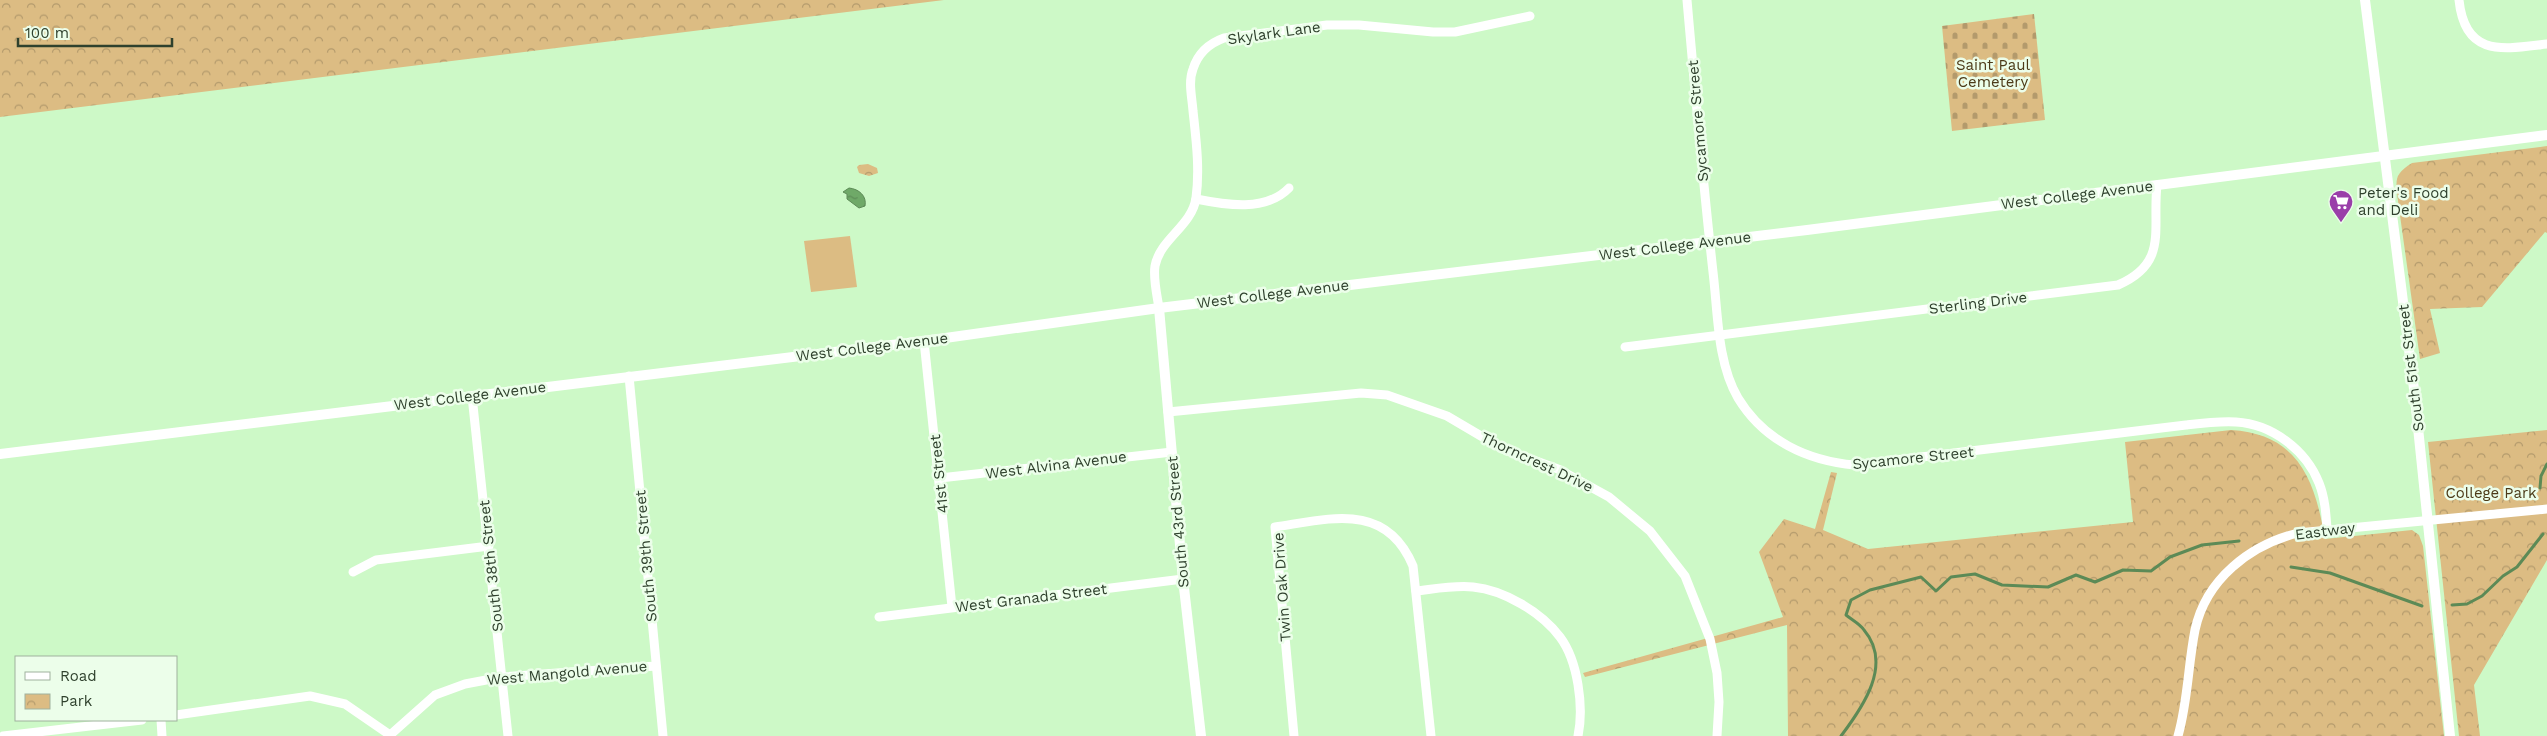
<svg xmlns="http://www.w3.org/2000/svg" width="2547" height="736" viewBox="0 0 2547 736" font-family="'Work Sans',sans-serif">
  <defs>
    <pattern id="cemetery-stones" width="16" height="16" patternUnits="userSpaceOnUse" patternTransform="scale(1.25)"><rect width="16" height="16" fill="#dcbc83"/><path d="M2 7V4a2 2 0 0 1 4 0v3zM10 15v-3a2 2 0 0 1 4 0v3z" fill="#b39a6c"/></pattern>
    <pattern id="park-crowns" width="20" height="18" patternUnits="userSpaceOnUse" patternTransform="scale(1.25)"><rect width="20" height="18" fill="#dcbc83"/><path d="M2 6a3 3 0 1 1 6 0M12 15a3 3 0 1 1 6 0" fill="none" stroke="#b39a6c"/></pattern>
    <pattern id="water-ripples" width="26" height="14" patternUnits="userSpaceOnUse" patternTransform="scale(1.25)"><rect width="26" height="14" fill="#6fa968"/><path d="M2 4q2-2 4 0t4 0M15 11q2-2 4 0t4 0" fill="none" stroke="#5c8b56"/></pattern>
  </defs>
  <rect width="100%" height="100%" fill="#cdf9c7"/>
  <path fill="url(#cemetery-stones)" d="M2034 14 2045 120 1952 131 1942 26Z"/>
  <g fill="url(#park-crowns)">
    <path d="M0 0H944L0 117Z"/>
    <path d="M2547 146V233L2545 232 2482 307 2430 309 2440 353 2420 359 2398 201C2396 180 2393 175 2412 163Z"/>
    <path d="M868 164 877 168 878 173 869 176 859 173 857 167 859 165Z"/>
    <path d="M2231 430C2299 434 2315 481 2325 539L2412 530 2419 535 2423 546 2444 736H1788L1787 625 1585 677 1583 673 1783 617 1759 552 1784 519 1815 529 1831 472 1837 473 1823 530 1868 549 2133 522 2125 442Z"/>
    <path d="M2547 430V560L2474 685 2480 736H2459L2428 442Z"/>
  </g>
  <path fill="#dcbc83" d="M850 236 857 287 811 292 804 241Z"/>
  <path fill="url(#water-ripples)" stroke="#5c8a56" d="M849 188C859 189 867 196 865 206L859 208 847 199V194L843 192Z"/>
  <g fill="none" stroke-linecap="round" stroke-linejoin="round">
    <g stroke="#5c8a56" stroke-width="3">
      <path d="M2540 488 2541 476 2547 464"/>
      <path d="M2291 567 2330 573 2422 606"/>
      <path d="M2452 605 2467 604 2482 596 2503 576 2517 567 2543 534"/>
      <path d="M1841 736C1863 707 1893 664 1864 630 1860 624 1852 620 1846 615L1851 600 1870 590 1921 577 1936 591 1951 577 1975 574 2002 585 2048 587 2076 575 2095 582 2123 570 2151 571 2170 557 2202 545 2239 541"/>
    </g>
    <g stroke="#fff" stroke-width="9">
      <path d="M1687 0C1695 91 1703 182 1713 272 1718 313 1717 362 1738 398 1764 441 1808 461 1855 465L2186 425C2203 423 2219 421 2236 422 2272 424 2306 450 2319 483 2325 498 2326 514 2327 529"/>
      <path d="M2459 0C2465 58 2504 49 2547 44"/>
      <path d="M1196 199C1226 205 1266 212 1289 188"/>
      <path d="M1159 308C1157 295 1153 279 1155 266 1160 239 1192 226 1196 198 1200 169 1196 139 1193 111 1192 97 1188 82 1193 69 1198 53 1210 43 1224 38L1327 25H1359L1433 32H1455L1530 16"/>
      <path d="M924 341 952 607"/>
      <path d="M1625 347 2118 285C2169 263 2152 229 2157 185"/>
      <path d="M629 376 663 736"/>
      <path d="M472 396 508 736"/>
      <path d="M1168 412 1361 393 1387 395 1447 416 1503 449 1558 469 1609 497 1650 531 1685 576 1710 639 1717 673 1719 702 1717 736"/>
      <path d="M940 478 1172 452"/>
      <path d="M353 572 376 560 489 546"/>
      <path d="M1416 591C1434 589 1455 585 1473 587 1504 590 1541 612 1560 637 1578 661 1584 707 1578 736"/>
      <path d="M879 617 1183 579"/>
      <path d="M176 715 310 696 345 704 390 735 435 695 465 684 502 677 656 666"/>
      <path d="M161 720 162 736"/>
      <path d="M3 736 142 720"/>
      <path d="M1294 736 1275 527C1329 519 1386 501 1413 566L1431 736"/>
      <path d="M2178 736C2188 701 2188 665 2195 630 2206 579 2250 545 2298 533L2547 509"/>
    </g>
    <g stroke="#fff" stroke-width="10">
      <path d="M2365 0 2414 389 2450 736"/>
      <path d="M1159 308 1183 579 1201 736"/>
      <path d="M0 454 924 341 1159 308 1807 230 2547 135"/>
    </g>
  </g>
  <defs>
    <symbol id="supermarket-pin" viewBox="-11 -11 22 30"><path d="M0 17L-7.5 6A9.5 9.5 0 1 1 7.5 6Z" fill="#9a3ea9" stroke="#ecfeea"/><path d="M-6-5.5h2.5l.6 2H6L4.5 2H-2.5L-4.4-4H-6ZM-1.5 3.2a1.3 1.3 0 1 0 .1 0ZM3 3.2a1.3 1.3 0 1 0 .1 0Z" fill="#fff"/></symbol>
  </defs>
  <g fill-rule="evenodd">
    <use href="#supermarket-pin" x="2327" y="188" width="28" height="38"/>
  </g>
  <g text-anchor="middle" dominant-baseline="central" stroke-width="5" stroke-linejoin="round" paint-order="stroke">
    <g font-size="15" fill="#2f412d" stroke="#ecfeea">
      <text transform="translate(1274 33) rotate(-8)">Skylark Lane</text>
      <text transform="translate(1698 121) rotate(-95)">Sycamore Street</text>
      <text transform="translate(2077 195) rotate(-7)">West College Avenue</text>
      <text transform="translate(1675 246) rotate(-7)">West College Avenue</text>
      <text transform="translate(1273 294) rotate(-7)">West College Avenue</text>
      <text transform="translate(1978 303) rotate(-7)">Sterling Drive</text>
      <text transform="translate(872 347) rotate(-7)">West College Avenue</text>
      <text transform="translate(2411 368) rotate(-97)">South 51st Street</text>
      <text transform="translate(470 396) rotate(-7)">West College Avenue</text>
      <text transform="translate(1913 458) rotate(-6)">Sycamore Street</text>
      <text transform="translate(1537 462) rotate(25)">Thorncrest Drive</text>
      <text transform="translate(1056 465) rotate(-7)">West Alvina Avenue</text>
      <text transform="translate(939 474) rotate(-96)">41st Street</text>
      <text transform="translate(1178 522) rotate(-95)">South 43rd Street</text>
      <text transform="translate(2325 531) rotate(-7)">Eastway</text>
      <text transform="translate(646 556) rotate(-95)">South 39th Street</text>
      <text transform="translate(491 566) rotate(-96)">South 38th Street</text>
      <text transform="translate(1282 587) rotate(-94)">Twin Oak Drive</text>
      <text transform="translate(1031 598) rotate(-7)">West Granada Street</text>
      <text transform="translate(567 673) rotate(-5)">West Mangold Avenue</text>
    </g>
    <g font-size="15" fill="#4c3a18" stroke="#ecfeea">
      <text x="1993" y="65">Saint Paul<tspan x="1993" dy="17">Cemetery</tspan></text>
      <text x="2491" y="493">College Park</text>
    </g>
    <g font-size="15" fill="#2f412d" stroke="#ecfeea" text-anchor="start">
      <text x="2358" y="193">Peter's Food<tspan x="2358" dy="17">and Deli</tspan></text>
    </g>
  </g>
  <rect x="15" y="656" width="162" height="65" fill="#ecfeea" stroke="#a0b29e"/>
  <rect x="25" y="672" width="25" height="8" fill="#ffffff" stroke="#a0b29e"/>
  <text x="60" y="681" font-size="15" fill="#2f412d">Road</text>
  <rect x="25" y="694" width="25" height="15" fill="url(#park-crowns)" stroke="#a0b29e"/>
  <text x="60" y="706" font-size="15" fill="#2f412d">Park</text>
  <path d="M18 38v8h154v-8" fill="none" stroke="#2f412d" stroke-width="2.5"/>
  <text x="25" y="38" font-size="15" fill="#2f412d" stroke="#ecfeea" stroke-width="4" paint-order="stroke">100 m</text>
</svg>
